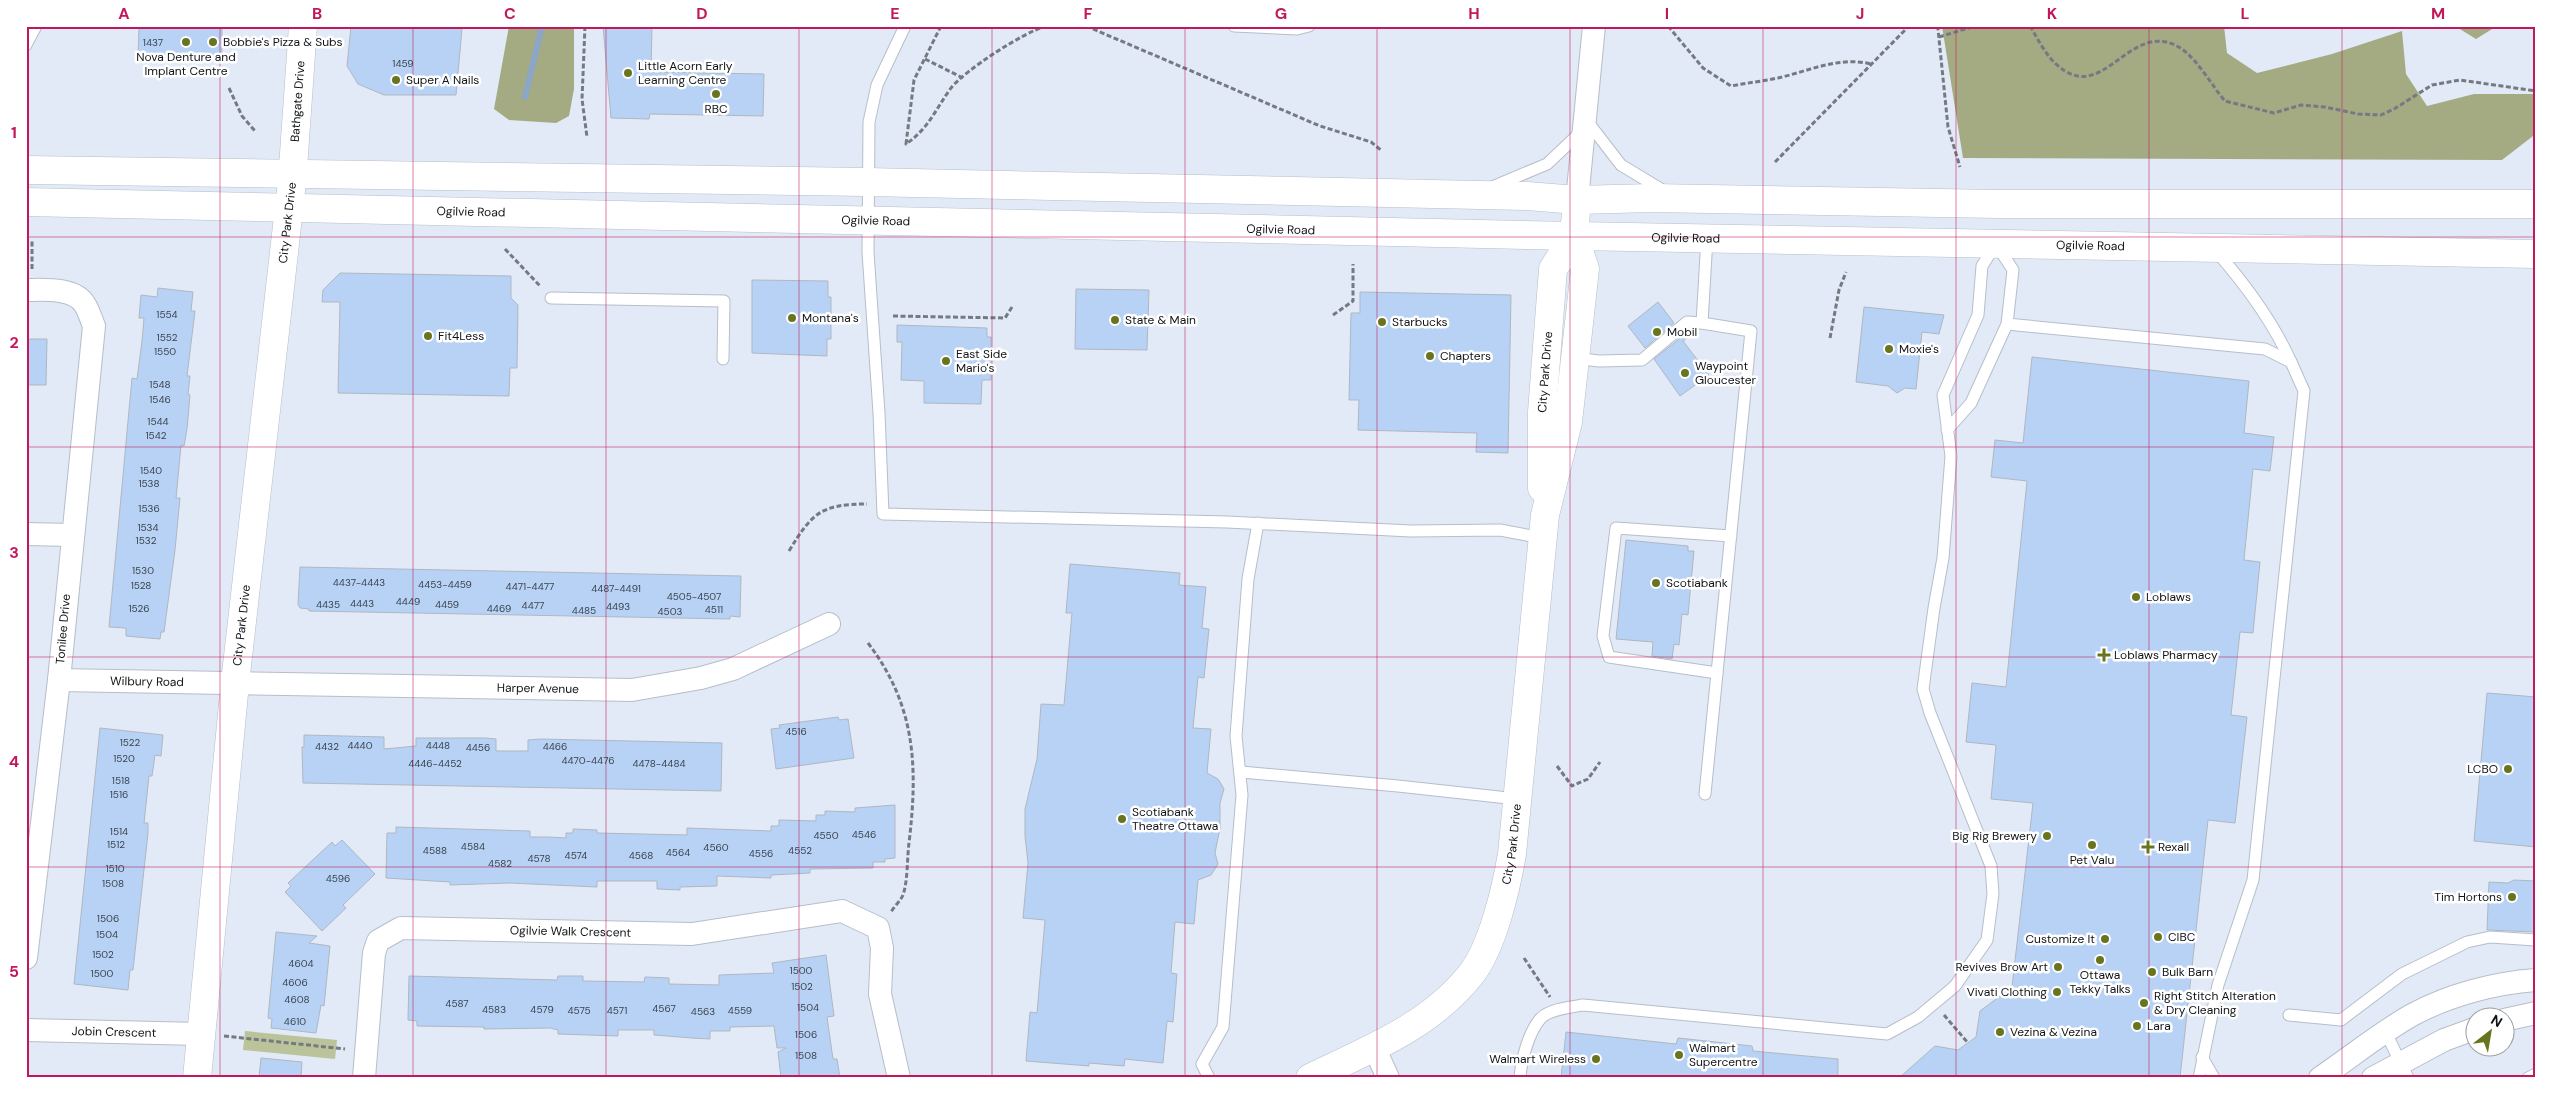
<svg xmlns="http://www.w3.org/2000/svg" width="2562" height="1104" viewBox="0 0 2562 1104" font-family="'DM Sans',sans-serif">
  <rect width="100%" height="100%" fill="#e1eaf6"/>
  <path fill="#bbc39b" d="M245 1031 337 1040 335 1059 243 1050Z"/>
  <g fill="#a4ab83">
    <path d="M509 26H574V89L569 116 556 123 509 120 494 109Z"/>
    <path d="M1942 26H2224L2227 53 2257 73 2332 54 2402 31 2406 74 2427 106 2474 94H2536L2533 136 2502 160 1963 158Z"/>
    <path d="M2455 26H2497L2476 39Z"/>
  </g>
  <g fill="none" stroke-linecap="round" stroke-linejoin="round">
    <path stroke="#8ba6c7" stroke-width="6" d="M525 97 542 26"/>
  </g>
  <g fill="#b7d2f4" stroke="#afb7c2">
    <path d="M139 26H222V59L138 57Z"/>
    <path d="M351 26H445L462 29 456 95H384L358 84 347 66Z"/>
    <path d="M603 26H652L651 72 764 74 763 116 650 114 649 119 611 118Z"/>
    <path d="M340 273 511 276V298L518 305 517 368H510L509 396 338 393 340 302H322L323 290Z"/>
    <path d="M752 280 828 281V297H831V339H827V356L752 353Z"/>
    <path d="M158 288 193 292 191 311H195L187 376H190L188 394 190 395 187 429 184 446 181 445 177 488 176 498H180L175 550 164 632H161L160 639 126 636V628L109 627 132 378 137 379 142 341 144 318H139L141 295 157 297Z"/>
    <path d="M1076 289 1149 290 1147 350 1075 349Z"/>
    <path d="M1360 292 1511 295 1508 453 1476 452 1477 433 1358 430 1359 400H1349L1351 313H1360Z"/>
    <path d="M1658 302 1674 323 1645 348 1628 326Z"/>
    <path d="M1864 307 1944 315 1939 334 1922 332 1916 389 1905 388 1897 393 1888 386 1856 382Z"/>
    <path d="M897 325 987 328V337H991V380H982L981 404 924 403V381L901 380 902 342H897Z"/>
    <path d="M1684 335 1687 338 1683 341 1709 375 1680 396 1654 359Z"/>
    <path d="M26 339H47L46 385H26Z"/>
    <path d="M2032 357 2249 381 2244 433 2274 437 2270 471 2253 469 2244 560 2260 562 2253 633 2240 632 2231 715 2247 717 2235 823 2208 820 2180 1078H1899L1935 1046 1958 1050 1976 1037 1980 1011 2012 987 2033 803 1991 799 1996 745 1966 742 1972 683 2006 687 2027 481 1991 477 1995 440 2023 443Z"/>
    <path d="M1626 540 1688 546V551H1694L1688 615 1682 614 1679 645 1674 644 1672 659 1652 656 1653 642 1616 639Z"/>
    <path d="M1070 564 1180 573 1179 585 1206 587 1202 628 1209 629 1204 678 1198 677 1193 728 1211 729 1207 773 1218 779 1224 789 1220 803V828L1215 853 1218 864 1211 875 1198 880 1194 924 1175 922 1171 973 1177 974 1173 1022 1167 1021 1163 1063 1125 1059 1124 1066 1089 1063V1066L1026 1061 1030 1012 1037 1013 1045 920 1023 918 1028 863 1025 836V809L1037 759 1041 704 1064 705 1072 613H1066Z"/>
    <path d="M300 567 741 576 740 617 730 616V619L309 611V609L300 608 298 604Z"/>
    <path d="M2487 693 2536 697V847L2474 841Z"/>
    <path d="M838 717 839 720 848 719 854 758 776 769 771 729 780 728 779 725Z"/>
    <path d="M100 728 163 735 161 756 155 755 152 776H149L144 823H148V833L133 970H130L128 990 74 984Z"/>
    <path d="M304 735 384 737V749L416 746V738H485L496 739V751H528V740L540 739 722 743 721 791 303 783 302 747H304Z"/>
    <path d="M895 805V858L885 859V862H873V868L810 869V873L771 875V878L717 876V886L680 887V890L657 889V881H597V887L510 883 450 885V882L386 878 387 833H396V827L530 831V837H548L566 838V833H573V829L597 830V833L687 835V828L771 831V826H779V820L816 821V815H825V811L855 812V808Z"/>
    <path d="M342 840 375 874 343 905 346 908 322 931 285 892 291 886 288 883 332 842 335 846Z"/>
    <path d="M2514 880 2536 881V932L2487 930 2489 882 2508 883Z"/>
    <path d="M276 932 317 936 309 943 330 946 324 1006 321 1005 316 1033 271 1028 272 1019 268 1018Z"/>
    <path d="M826 955 834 1016 827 1017 833 1059H837L840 1078H781L778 1052 786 1048H777L774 1026 730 1027V1031H710V1039L692 1038 654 1035V1030H618V1036L558 1034V1030L550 1028 484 1029V1027L417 1026V1021L408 1020 409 976 557 980 558 976H583V981L644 982 645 977 669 978V984L719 985V975L774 973 772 963Z"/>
    <path d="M1566 1032 1676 1044 1678 1038 1716 1042 1752 1046 1753 1051 1838 1059V1078H1561Z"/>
    <path d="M261 1058 302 1062 301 1078 259 1077Z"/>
  </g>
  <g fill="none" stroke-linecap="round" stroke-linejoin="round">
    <defs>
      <g id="service">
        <path d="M905 26 877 85 869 122 868 252 879 413 883 514 1227 522 1411 531 1500 530 1542 538"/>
        <path d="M1234 26 1297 29 1309 26"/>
        <path d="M26 45 36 26"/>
        <path d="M1587 121 1621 165 1664 191"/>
        <path d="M1492 187 1547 164 1583 130"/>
        <path d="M2216 251C2246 285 2272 320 2291 362"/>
        <path d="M551 298 724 301 723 359"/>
        <path d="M2007 324 2265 349 2291 362 2304 391 2253 880 2218 985 2199 1078"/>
        <path d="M1575 358 1599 361 1642 360 1687 322 1702 323"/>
        <path d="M1717 673 1609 657 1603 636 1616 528 1731 536"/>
        <path d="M1241 772 1398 786 1517 799"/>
        <path d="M1705 794 1751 331 1702 323 1707 238"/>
        <path d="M2289 1015 2341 1020 2402 974 2467 942 2490 937 2536 940"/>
        <path d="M2386 1033 2408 1078"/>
        <path d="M2202 1057 2214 1078"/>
        <path d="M1209 1078 1202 1064 1223 1027 1242 795 1236 736 1248 579 1258 523"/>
        <path d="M1520 1078C1521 1060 1529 1031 1541 1018 1550 1009 1571 1007 1583 1005L1887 1034 1918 1017 1955 986 1987 940 1993 894 1991 866 1930 713 1923 689 1934 608 1943 558 1951 456 1943 395 1978 315 1982 266 1996 244 2013 270 2007 324 1971 403 1947 430"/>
        <path d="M2528 1078 2536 1074"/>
      </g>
      <g id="minor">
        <path d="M1577 200 1594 26"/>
        <path d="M26 290C43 290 75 287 85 305 89 311 91 319 94 326L59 680 26 958"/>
        <path d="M26 534 72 535"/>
        <path id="s1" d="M59 680 632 690 701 678 733 669 829 624"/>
        <path d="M2504 1020 2536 1013"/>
        <path id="s2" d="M26 1030 201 1034"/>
        <path d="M1374 1047 1388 1078"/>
        <path id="s3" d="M364 1078 374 953 378 941 401 928 692 934 842 911 878 928 882 948 880 994 899 1078"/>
        <path d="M2320 1078C2351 1057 2380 1033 2412 1015 2449 995 2494 983 2536 980"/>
        <path d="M2373 1078 2444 1040 2474 1029"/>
      </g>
      <g id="tertiary">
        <path id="s4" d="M1542 488V412L1553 269 1574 236"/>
        <path id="s5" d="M197 1078 235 683 292 182 303 26"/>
        <path id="s6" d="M1310 1078C1368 1050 1431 1026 1472 973 1493 945 1506 889 1512 854L1545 515 1568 422 1585 269 1574 236 1577 200"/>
      </g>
      <g id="secondary">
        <path d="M26 170 866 182 1527 196 1577 200 1652 198 1998 204H2536"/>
        <path id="s7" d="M26 202 1574 236 2536 254"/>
      </g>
    </defs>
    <use href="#service" stroke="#b6bec9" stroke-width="13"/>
    <use href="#minor" stroke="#b6bec9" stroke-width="24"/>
    <use href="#tertiary" stroke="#b6bec9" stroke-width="29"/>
    <use href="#secondary" stroke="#b6bec9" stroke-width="29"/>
    <g stroke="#757a82" stroke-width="3" stroke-dasharray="5 2.5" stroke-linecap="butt">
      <path d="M585 26 582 99 587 137"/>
      <path d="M941 26 914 80 906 144C929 128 935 110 951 88 965 70 1024 32 1046 26"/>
      <path d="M1086 26 1320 126 1371 142 1382 151"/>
      <path d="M1668 26 1703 68 1731 86C1747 83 1763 81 1778 78 1809 71 1839 56 1871 64"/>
      <path d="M1936 26 1938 29 1948 127 1960 167"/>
      <path d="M2030 26C2038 39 2045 54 2056 64 2102 107 2127 23 2175 45 2195 54 2211 85 2225 101L2274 113 2301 105 2325 107 2358 114 2381 115 2394 109 2432 85 2460 80 2536 91"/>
      <path d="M1939 37 1975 26"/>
      <path d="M925 59 963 78"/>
      <path d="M229 88 242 116 255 131"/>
      <path d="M1775 162 1909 26"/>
      <path d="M2535 182 2536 173"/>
      <path d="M505 249 541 287"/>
      <path d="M32 269V239"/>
      <path d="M1333 315 1353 301V264"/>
      <path d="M893 316 1005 318 1012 307"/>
      <path d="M1830 338 1839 290 1846 272"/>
      <path d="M789 551C812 513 821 504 867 504"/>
      <path d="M868 643C916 706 918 767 909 843 907 857 908 885 902 897 899 902 894 907 891 912"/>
      <path d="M1557 766 1572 786 1588 779 1600 762"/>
      <path d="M1524 958 1550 997"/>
      <path d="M1944 1015 1968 1043"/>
      <path d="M224 1036 345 1049"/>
    </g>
    <use href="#service" stroke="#fff" stroke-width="11"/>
    <use href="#minor" stroke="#fff" stroke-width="22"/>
    <use href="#tertiary" stroke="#fff" stroke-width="28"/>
    <use href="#secondary" stroke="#fff" stroke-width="28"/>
  </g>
  <path fill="none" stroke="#c2185b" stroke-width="1" stroke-opacity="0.55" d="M220 26V1078M413 26V1078M606 26V1078M799 26V1078M992 26V1078M1185 26V1078M1377 26V1078M1570 26V1078M1763 26V1078M1956 26V1078M2149 26V1078M2342 26V1078M26 237H2536M26 447H2536M26 657H2536M26 867H2536"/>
  <g fill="#69741e" stroke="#fff" stroke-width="2">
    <circle cx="186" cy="42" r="5"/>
    <circle cx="213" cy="42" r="5"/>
    <circle cx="628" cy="73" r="5"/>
    <circle cx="396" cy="80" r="5"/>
    <circle cx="716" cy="94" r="5"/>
    <circle cx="792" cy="318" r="5"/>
    <circle cx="1115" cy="320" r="5"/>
    <circle cx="1382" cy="322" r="5"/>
    <circle cx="1657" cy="332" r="5"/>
    <circle cx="428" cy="336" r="5"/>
    <circle cx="1889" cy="349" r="5"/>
    <circle cx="1430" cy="356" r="5"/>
    <circle cx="946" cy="361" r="5"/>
    <circle cx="1685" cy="373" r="5"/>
    <circle cx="1656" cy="583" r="5"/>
    <circle cx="2136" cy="597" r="5"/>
    <path d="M2101.5 647.5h5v5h5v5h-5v5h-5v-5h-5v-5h5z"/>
    <circle cx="2508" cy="769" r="5"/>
    <circle cx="1122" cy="819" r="5"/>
    <circle cx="2047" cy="836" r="5"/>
    <circle cx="2092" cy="845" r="5"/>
    <path d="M2145.5 839.5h5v5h5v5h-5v5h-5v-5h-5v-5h5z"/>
    <circle cx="2512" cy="897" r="5"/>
    <circle cx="2158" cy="937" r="5"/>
    <circle cx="2105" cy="939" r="5"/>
    <circle cx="2100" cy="960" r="5"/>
    <circle cx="2058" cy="967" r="5"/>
    <circle cx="2152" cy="972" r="5"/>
    <circle cx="2057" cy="992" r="5"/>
    <circle cx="2144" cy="1003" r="5"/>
    <circle cx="2137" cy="1026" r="5"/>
    <circle cx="2000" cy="1032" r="5"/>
    <circle cx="1679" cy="1055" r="5"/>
    <circle cx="1596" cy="1059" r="5"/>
  </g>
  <g text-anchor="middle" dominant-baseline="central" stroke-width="5" stroke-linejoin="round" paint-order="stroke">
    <g font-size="10" fill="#3a434e">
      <text x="153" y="42">1437</text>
      <text x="403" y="63">1459</text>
      <text x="167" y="314">1554</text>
      <text x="167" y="337">1552</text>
      <text x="165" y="351">1550</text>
      <text x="160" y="384">1548</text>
      <text x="160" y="399">1546</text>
      <text x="158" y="421">1544</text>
      <text x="156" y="435">1542</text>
      <text x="151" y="470">1540</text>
      <text x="149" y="483">1538</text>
      <text x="149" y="508">1536</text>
      <text x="148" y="527">1534</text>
      <text x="146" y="540">1532</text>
      <text x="143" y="570">1530</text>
      <text x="359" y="582">4437-4443</text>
      <text x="445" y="584">4453-4459</text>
      <text x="141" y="585">1528</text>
      <text x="530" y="586">4471-4477</text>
      <text x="616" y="588">4487-4491</text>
      <text x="694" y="596">4505-4507</text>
      <text x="408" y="601">4449</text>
      <text x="362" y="603">4443</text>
      <text x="328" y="604">4435</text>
      <text x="447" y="604">4459</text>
      <text x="533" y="605">4477</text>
      <text x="618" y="606">4493</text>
      <text x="139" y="608">1526</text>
      <text x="499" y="608">4469</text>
      <text x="714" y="609">4511</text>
      <text x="584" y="610">4485</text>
      <text x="670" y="611">4503</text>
      <text x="796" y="731">4516</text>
      <text x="130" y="742">1522</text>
      <text x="360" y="745">4440</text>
      <text x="438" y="745">4448</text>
      <text x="327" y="746">4432</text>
      <text x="555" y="746">4466</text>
      <text x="478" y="747">4456</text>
      <text x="124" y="758">1520</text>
      <text x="588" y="760">4470-4476</text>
      <text x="435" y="763">4446-4452</text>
      <text x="659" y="763">4478-4484</text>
      <text x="121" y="780">1518</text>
      <text x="119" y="794">1516</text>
      <text x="119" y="831">1514</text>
      <text x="864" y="834">4546</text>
      <text x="826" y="835">4550</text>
      <text x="116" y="844">1512</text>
      <text x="473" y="846">4584</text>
      <text x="716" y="847">4560</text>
      <text x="435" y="850">4588</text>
      <text x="800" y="850">4552</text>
      <text x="678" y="852">4564</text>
      <text x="761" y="853">4556</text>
      <text x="576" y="855">4574</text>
      <text x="641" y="855">4568</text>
      <text x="539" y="858">4578</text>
      <text x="500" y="863">4582</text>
      <text x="115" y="868">1510</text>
      <text x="338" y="878">4596</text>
      <text x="113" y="883">1508</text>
      <text x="108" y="918">1506</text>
      <text x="107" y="934">1504</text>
      <text x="103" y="954">1502</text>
      <text x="301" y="963">4604</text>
      <text x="801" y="970">1500</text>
      <text x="102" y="973">1500</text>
      <text x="295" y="982">4606</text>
      <text x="802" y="986">1502</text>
      <text x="297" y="999">4608</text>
      <text x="457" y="1003">4587</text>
      <text x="808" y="1007">1504</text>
      <text x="664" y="1008">4567</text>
      <text x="494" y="1009">4583</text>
      <text x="542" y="1009">4579</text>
      <text x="579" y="1010">4575</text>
      <text x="617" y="1010">4571</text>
      <text x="740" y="1010">4559</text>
      <text x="703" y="1011">4563</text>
      <text x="295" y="1021">4610</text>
      <text x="806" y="1034">1506</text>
      <text x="806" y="1055">1508</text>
    </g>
    <g font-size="12" fill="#101316" stroke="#fff" text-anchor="start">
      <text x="223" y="42">Bobbie's Pizza &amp; Subs</text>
      <text x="186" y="57" text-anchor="middle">Nova Denture and<tspan x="186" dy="14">Implant Centre</tspan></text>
      <text x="638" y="66">Little Acorn Early<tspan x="638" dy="14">Learning Centre</tspan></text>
      <text x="406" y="80">Super A Nails</text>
      <text x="716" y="109" text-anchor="middle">RBC</text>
      <text x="802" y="318">Montana's</text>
      <text x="1125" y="320">State &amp; Main</text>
      <text x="1392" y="322">Starbucks</text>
      <text x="1667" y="332">Mobil</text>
      <text x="438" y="336">Fit4Less</text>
      <text x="1899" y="349">Moxie's</text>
      <text x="956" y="354">East Side<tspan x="956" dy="14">Mario's</tspan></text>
      <text x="1440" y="356">Chapters</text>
      <text x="1695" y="366">Waypoint<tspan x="1695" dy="14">Gloucester</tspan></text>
      <text x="1666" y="583">Scotiabank</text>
      <text x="2146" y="597">Loblaws</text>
      <text x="2114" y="655">Loblaws Pharmacy</text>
      <text x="2498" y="769" text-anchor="end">LCBO</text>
      <text x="1132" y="812">Scotiabank<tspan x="1132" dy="14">Theatre Ottawa</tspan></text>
      <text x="2037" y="836" text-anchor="end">Big Rig Brewery</text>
      <text x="2158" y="847">Rexall</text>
      <text x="2092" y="860" text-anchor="middle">Pet Valu</text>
      <text x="2502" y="897" text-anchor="end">Tim Hortons</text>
      <text x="2168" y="937">CIBC</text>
      <text x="2095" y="939" text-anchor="end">Customize It</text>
      <text x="2048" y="967" text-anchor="end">Revives Brow Art</text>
      <text x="2162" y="972">Bulk Barn</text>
      <text x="2100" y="975" text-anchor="middle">Ottawa<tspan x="2100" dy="14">Tekky Talks</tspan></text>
      <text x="2047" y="992" text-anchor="end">Vivati Clothing</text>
      <text x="2154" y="996">Right Stitch Alteration<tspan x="2154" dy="14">&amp; Dry Cleaning</tspan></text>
      <text x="2147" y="1026">Lara</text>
      <text x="2010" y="1032">Vezina &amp; Vezina</text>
      <text x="1689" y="1048">Walmart<tspan x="1689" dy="14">Supercentre</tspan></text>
      <text x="1586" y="1059" text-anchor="end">Walmart Wireless</text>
    </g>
    <g font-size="12" fill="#101316" stroke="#fff">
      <text stroke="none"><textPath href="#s5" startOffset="982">Bathgate Drive</textPath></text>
      <text stroke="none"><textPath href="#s7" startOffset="445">Ogilvie Road</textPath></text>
      <text stroke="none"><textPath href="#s7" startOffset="850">Ogilvie Road</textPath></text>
      <text stroke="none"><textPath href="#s5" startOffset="860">City Park Drive</textPath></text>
      <text stroke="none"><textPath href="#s7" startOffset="1255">Ogilvie Road</textPath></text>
      <text stroke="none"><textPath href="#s7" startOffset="1660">Ogilvie Road</textPath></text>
      <text stroke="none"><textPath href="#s7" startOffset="2065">Ogilvie Road</textPath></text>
      <text stroke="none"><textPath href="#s4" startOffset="116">City Park Drive</textPath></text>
      <text stroke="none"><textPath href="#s5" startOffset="455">City Park Drive</textPath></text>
      <text transform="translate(63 629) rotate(-85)">Tonilee Drive</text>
      <text stroke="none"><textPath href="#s1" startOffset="88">Wilbury Road</textPath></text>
      <text stroke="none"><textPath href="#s1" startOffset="479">Harper Avenue</textPath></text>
      <text stroke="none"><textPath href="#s6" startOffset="331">City Park Drive</textPath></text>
      <text stroke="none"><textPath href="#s3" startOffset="334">Ogilvie Walk Crescent</textPath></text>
      <text stroke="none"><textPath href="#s2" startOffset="88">Jobin Crescent</textPath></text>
    </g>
  </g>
  <rect width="2562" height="1104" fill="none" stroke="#ffffff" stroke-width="55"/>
  <g transform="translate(2490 1032) rotate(31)"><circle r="24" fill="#ffffff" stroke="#9fa1a2"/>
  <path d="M0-4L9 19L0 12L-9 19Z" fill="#69741e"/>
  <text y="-8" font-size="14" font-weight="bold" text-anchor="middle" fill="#101316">N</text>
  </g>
  <rect x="28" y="28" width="2506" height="1048" fill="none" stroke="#c2185b" stroke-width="2"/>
  <g font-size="16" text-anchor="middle" font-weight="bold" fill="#c2185b">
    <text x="124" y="19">A</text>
    <text x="317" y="19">B</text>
    <text x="510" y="19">C</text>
    <text x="702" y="19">D</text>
    <text x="895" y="19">E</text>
    <text x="1088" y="19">F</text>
    <text x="1281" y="19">G</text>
    <text x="1474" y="19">H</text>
    <text x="1667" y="19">I</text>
    <text x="1860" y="19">J</text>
    <text x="2052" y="19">K</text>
    <text x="2245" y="19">L</text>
    <text x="2438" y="19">M</text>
    <text x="14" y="138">1</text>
    <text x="14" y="348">2</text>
    <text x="14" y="558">3</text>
    <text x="14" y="767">4</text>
    <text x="14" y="977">5</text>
  </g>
</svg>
